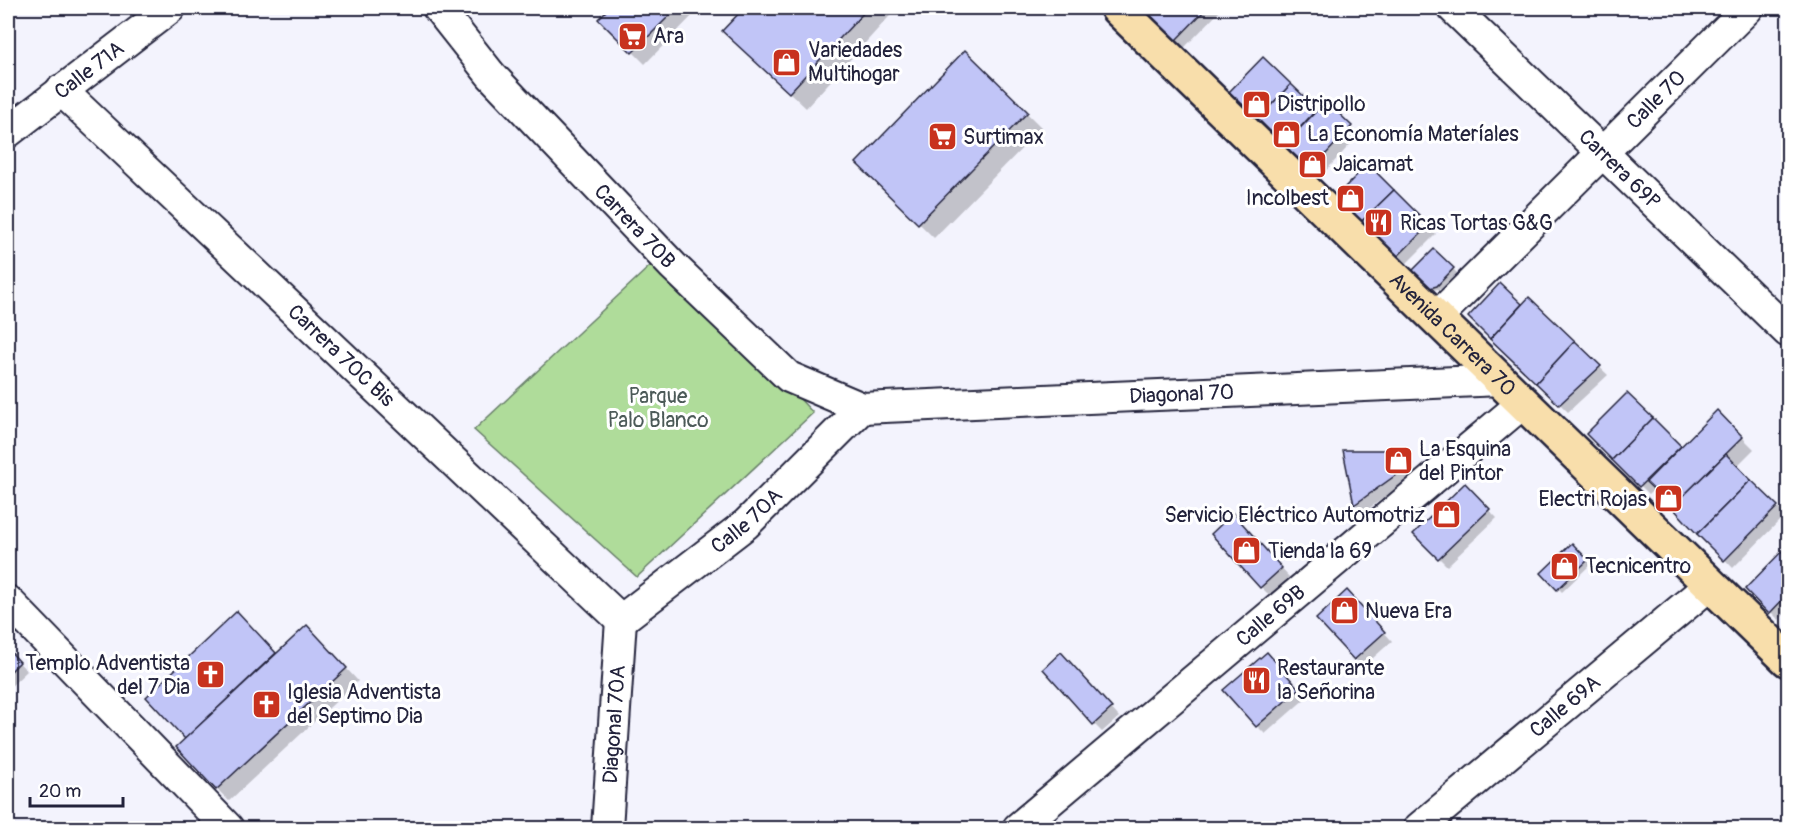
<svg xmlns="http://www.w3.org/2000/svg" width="1796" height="836" viewBox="0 0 1796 836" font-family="Pangolin,sans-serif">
  <rect width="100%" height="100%" fill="#f3f3fd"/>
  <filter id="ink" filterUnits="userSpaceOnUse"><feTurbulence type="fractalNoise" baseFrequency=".0167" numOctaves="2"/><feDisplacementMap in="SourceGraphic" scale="12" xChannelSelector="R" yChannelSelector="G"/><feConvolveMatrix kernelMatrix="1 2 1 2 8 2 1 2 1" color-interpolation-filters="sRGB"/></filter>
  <g filter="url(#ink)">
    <path fill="#afdc9a" stroke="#687f6a" stroke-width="1.5" d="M664 253 813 413 637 577 474 430Z"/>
    <g fill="#0003">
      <path d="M611 8H700L645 64 600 19Z"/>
      <path d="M746 8H897L806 108 724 31Z"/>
      <path d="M1143 8H1223L1184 48Z"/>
      <path d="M965 52 1042 128 934 238 858 163Z"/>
      <path d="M1263 59 1317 111 1326 103 1359 135 1320 177 1231 92Z"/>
      <path d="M1368 166 1436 234 1406 264 1338 196Z"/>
      <path d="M1435 251 1457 273 1441 289 1429 290 1412 273Z"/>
      <path d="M1500 285 1522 306 1529 300 1608 375 1568 412 1470 317Z"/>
      <path d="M1627 395 1681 448 1717 412 1754 449 1736 467 1785 515 1733 568 1655 488 1649 494 1588 434Z"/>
      <path d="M1345 452 1405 456 1414 464V471L1411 478 1364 512 1356 504Z"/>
      <path d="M1465 485 1497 518 1447 566 1415 534Z"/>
      <path d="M1241 524 1289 577 1269 595 1261 587Z"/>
      <path d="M1572 545 1591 564 1562 592 1543 573Z"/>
      <path d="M1788 547V610L1779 620 1747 589Z"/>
      <path d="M1355 600 1392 641 1363 667 1355 659Z"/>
      <path d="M249 625 276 655 319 639 358 681 229 801 217 789 187 739Z"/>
      <path d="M8 651 27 671 8 689Z"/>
      <path d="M1069 662 1119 717 1102 732 1094 724Z"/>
      <path d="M1275 662 1306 698 1265 734 1257 726Z"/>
    </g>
    <g fill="#c1c5f7" stroke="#22223b" stroke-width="1.5">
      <path d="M609 8H677L632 53 598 19Z"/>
      <path d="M744 8H868L789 93 722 31Z"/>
      <path d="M1153 8H1207L1175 41 1148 13Z"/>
      <path d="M965 50 1028 112 918 224 856 163Z"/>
      <path d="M1263 57 1291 84 1258 119 1229 92Z"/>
      <path d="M1291 84 1317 109 1284 145 1258 119Z"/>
      <path d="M1326 101 1352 126 1311 170 1284 145Z"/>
      <path d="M1368 164 1394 190 1361 222 1336 196Z"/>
      <path d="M1394 190 1429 225 1397 257 1361 222Z"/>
      <path d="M1434 249 1454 268 1437 286 1430 288 1423 286 1410 273Z"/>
      <path d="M1500 283 1522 304 1490 339 1468 317Z"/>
      <path d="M1529 297 1575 341 1536 383 1490 339Z"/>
      <path d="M1575 341 1601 366 1559 405 1536 383Z"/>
      <path d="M1627 393 1653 418 1612 460 1586 434Z"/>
      <path d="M1717 410 1743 437 1672 507 1646 482Z"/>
      <path d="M1653 418 1681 446 1639 487 1612 460Z"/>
      <path d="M1343 450H1399L1406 454 1407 462 1403 470 1354 505Z"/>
      <path d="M1726 454 1751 480 1697 534 1672 507Z"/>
      <path d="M1751 480 1778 506 1724 561 1697 534Z"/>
      <path d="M1465 483 1490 509 1438 559 1413 534Z"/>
      <path d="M1233 513 1282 568 1260 588 1211 534Z"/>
      <path d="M1572 543 1588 560 1557 590 1541 573Z"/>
      <path d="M1788 545V594L1769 614 1745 589Z"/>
      <path d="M1347 590 1385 632 1354 660 1316 619Z"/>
      <path d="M237 611 276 653 185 739 146 697Z"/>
      <path d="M307 625 347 668 216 790 176 747Z"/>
      <path d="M8 649 20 662 8 674Z"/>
      <path d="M1061 652 1112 708 1093 725 1043 669Z"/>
      <path d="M1267 652 1299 689 1256 727 1223 690Z"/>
    </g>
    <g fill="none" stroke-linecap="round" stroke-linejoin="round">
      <defs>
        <g id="minor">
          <path id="s1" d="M438 8 491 75 673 266 789 377 862 408 1501 380"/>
          <path id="s2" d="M1453 8 1788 332"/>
          <path id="s3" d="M61 90 621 620"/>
          <path id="s4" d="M8 132 170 8"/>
          <path id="s5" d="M1436 318 1748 8"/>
          <path d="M8 601 228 828"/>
          <path id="s6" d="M621 620 746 524 862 408"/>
          <path id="s7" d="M607 828 621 620"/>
          <path id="s8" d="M1018 828 1523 403"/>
          <path id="s9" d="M1419 828 1711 584"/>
        </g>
        <g id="major">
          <path id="s10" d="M1117 8 1788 660"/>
        </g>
      </defs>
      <use href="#minor" stroke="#22223b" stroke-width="34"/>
      <use href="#major" stroke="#22223b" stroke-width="38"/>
      <use href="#minor" stroke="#fff" stroke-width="30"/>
      <use href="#major" stroke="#f8deab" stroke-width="33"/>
    </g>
  </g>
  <defs>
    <symbol id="supermarket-square" viewBox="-11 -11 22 22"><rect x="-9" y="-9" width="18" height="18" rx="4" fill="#c8321e" stroke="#fff"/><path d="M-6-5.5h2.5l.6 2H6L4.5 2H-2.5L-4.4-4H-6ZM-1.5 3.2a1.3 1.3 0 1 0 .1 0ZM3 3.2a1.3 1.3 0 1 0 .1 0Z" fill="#fff"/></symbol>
    <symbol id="shop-square" viewBox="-11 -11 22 22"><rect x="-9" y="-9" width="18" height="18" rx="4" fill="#c8321e" stroke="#fff"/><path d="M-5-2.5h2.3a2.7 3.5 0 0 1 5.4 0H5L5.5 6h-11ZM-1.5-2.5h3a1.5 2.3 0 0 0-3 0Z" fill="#fff"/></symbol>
    <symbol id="restaurant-square" viewBox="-11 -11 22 22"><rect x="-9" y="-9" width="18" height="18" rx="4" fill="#c8321e" stroke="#fff"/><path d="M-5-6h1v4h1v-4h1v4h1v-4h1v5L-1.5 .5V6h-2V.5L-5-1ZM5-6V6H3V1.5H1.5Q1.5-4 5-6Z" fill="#fff"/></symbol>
    <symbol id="church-square" viewBox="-11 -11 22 22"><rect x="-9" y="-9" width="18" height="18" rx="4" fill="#c8321e" stroke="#fff"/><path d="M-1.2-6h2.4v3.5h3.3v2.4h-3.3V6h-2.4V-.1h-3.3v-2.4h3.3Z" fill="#fff"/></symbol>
  </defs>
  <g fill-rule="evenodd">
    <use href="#supermarket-square" x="616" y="20" width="33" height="33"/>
    <use href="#shop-square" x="770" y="46" width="33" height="33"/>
    <use href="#shop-square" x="1240" y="88" width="33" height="33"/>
    <use href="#shop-square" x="1270" y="118" width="33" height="33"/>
    <use href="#supermarket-square" x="926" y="120" width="33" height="33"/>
    <use href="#shop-square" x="1296" y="148" width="33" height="33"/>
    <use href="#shop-square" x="1334" y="182" width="33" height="33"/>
    <use href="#restaurant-square" x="1362" y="206" width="33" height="33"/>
    <use href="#shop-square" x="1382" y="444" width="33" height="33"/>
    <use href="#shop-square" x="1652" y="482" width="33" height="33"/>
    <use href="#shop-square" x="1430" y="498" width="33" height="33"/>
    <use href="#shop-square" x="1230" y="534" width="33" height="33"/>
    <use href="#shop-square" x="1548" y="550" width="33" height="33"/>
    <use href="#shop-square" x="1328" y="594" width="33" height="33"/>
    <use href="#church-square" x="194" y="658" width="33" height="33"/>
    <use href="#restaurant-square" x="1240" y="664" width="33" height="33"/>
    <use href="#church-square" x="250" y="688" width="33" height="33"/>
  </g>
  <g text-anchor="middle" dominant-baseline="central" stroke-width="6" stroke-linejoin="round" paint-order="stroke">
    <g font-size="21" fill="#22223b" stroke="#fff" text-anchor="start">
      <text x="653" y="36">Ara</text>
      <text x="808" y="50">Variedades<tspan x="808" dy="24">Multihogar</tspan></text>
      <text x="1277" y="104">Distripollo</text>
      <text x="1307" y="134">La Economía Materíales</text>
      <text x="963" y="137">Surtimax</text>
      <text x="1333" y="164">Jaicamat</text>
      <text x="1329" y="198" text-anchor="end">Incolbest</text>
      <text x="1400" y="223">Ricas Tortas G&amp;G</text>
      <text x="1419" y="449">La Esquina<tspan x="1419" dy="24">del Pintor</tspan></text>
      <text x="1647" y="499" text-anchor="end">Electri Rojas</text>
      <text x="1425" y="515" text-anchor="end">Servicio Eléctrico Automotriz</text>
      <text x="1268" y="551">Tienda la 69</text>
      <text x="1585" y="566">Tecnicentro</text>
      <text x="1365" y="611">Nueva Era</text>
      <text x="190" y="663" text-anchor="end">Templo Adventista<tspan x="190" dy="24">del 7 Dia</tspan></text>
      <text x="1277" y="668">Restaurante<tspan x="1277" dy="24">la Señorina</tspan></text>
      <text x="287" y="692">Iglesia Adventista<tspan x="287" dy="24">del Septimo Dia</tspan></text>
    </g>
    <g font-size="21" fill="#22223b" stroke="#fff">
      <text stroke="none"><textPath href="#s4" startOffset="102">Calle 71A</textPath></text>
      <text stroke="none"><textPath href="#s5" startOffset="310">Calle 70</textPath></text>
      <text stroke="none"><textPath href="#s2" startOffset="232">Carrera 69P</textPath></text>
      <text stroke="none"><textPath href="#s1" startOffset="294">Carrera 70B</textPath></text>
      <text stroke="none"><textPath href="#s10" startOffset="468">Avenida Carrera 70</textPath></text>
      <text stroke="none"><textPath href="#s3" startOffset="386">Carrera 70C Bis</textPath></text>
      <text stroke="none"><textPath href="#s1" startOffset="909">Diagonal 70</textPath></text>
      <text stroke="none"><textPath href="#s6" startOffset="160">Calle 70A</textPath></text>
      <text stroke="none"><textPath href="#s8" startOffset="330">Calle 69B</textPath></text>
      <text stroke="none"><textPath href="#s9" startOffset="190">Calle 69A</textPath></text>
      <text stroke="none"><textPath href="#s7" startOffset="104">Diagonal 70A</textPath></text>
    </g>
    <g font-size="21" fill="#4c5a58" stroke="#fff">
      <text x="658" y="396">Parque<tspan x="658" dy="24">Palo Blanco</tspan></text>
    </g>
  </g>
  <rect width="1796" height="836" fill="none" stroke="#fff" stroke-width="30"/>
  <rect x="15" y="15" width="1766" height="806" fill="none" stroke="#22223b" stroke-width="2" filter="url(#ink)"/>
  <path d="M30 797v9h93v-9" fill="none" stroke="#22223b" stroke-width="3"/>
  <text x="39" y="797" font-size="18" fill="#22223b" stroke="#ffffff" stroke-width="4.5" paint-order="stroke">20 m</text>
</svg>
